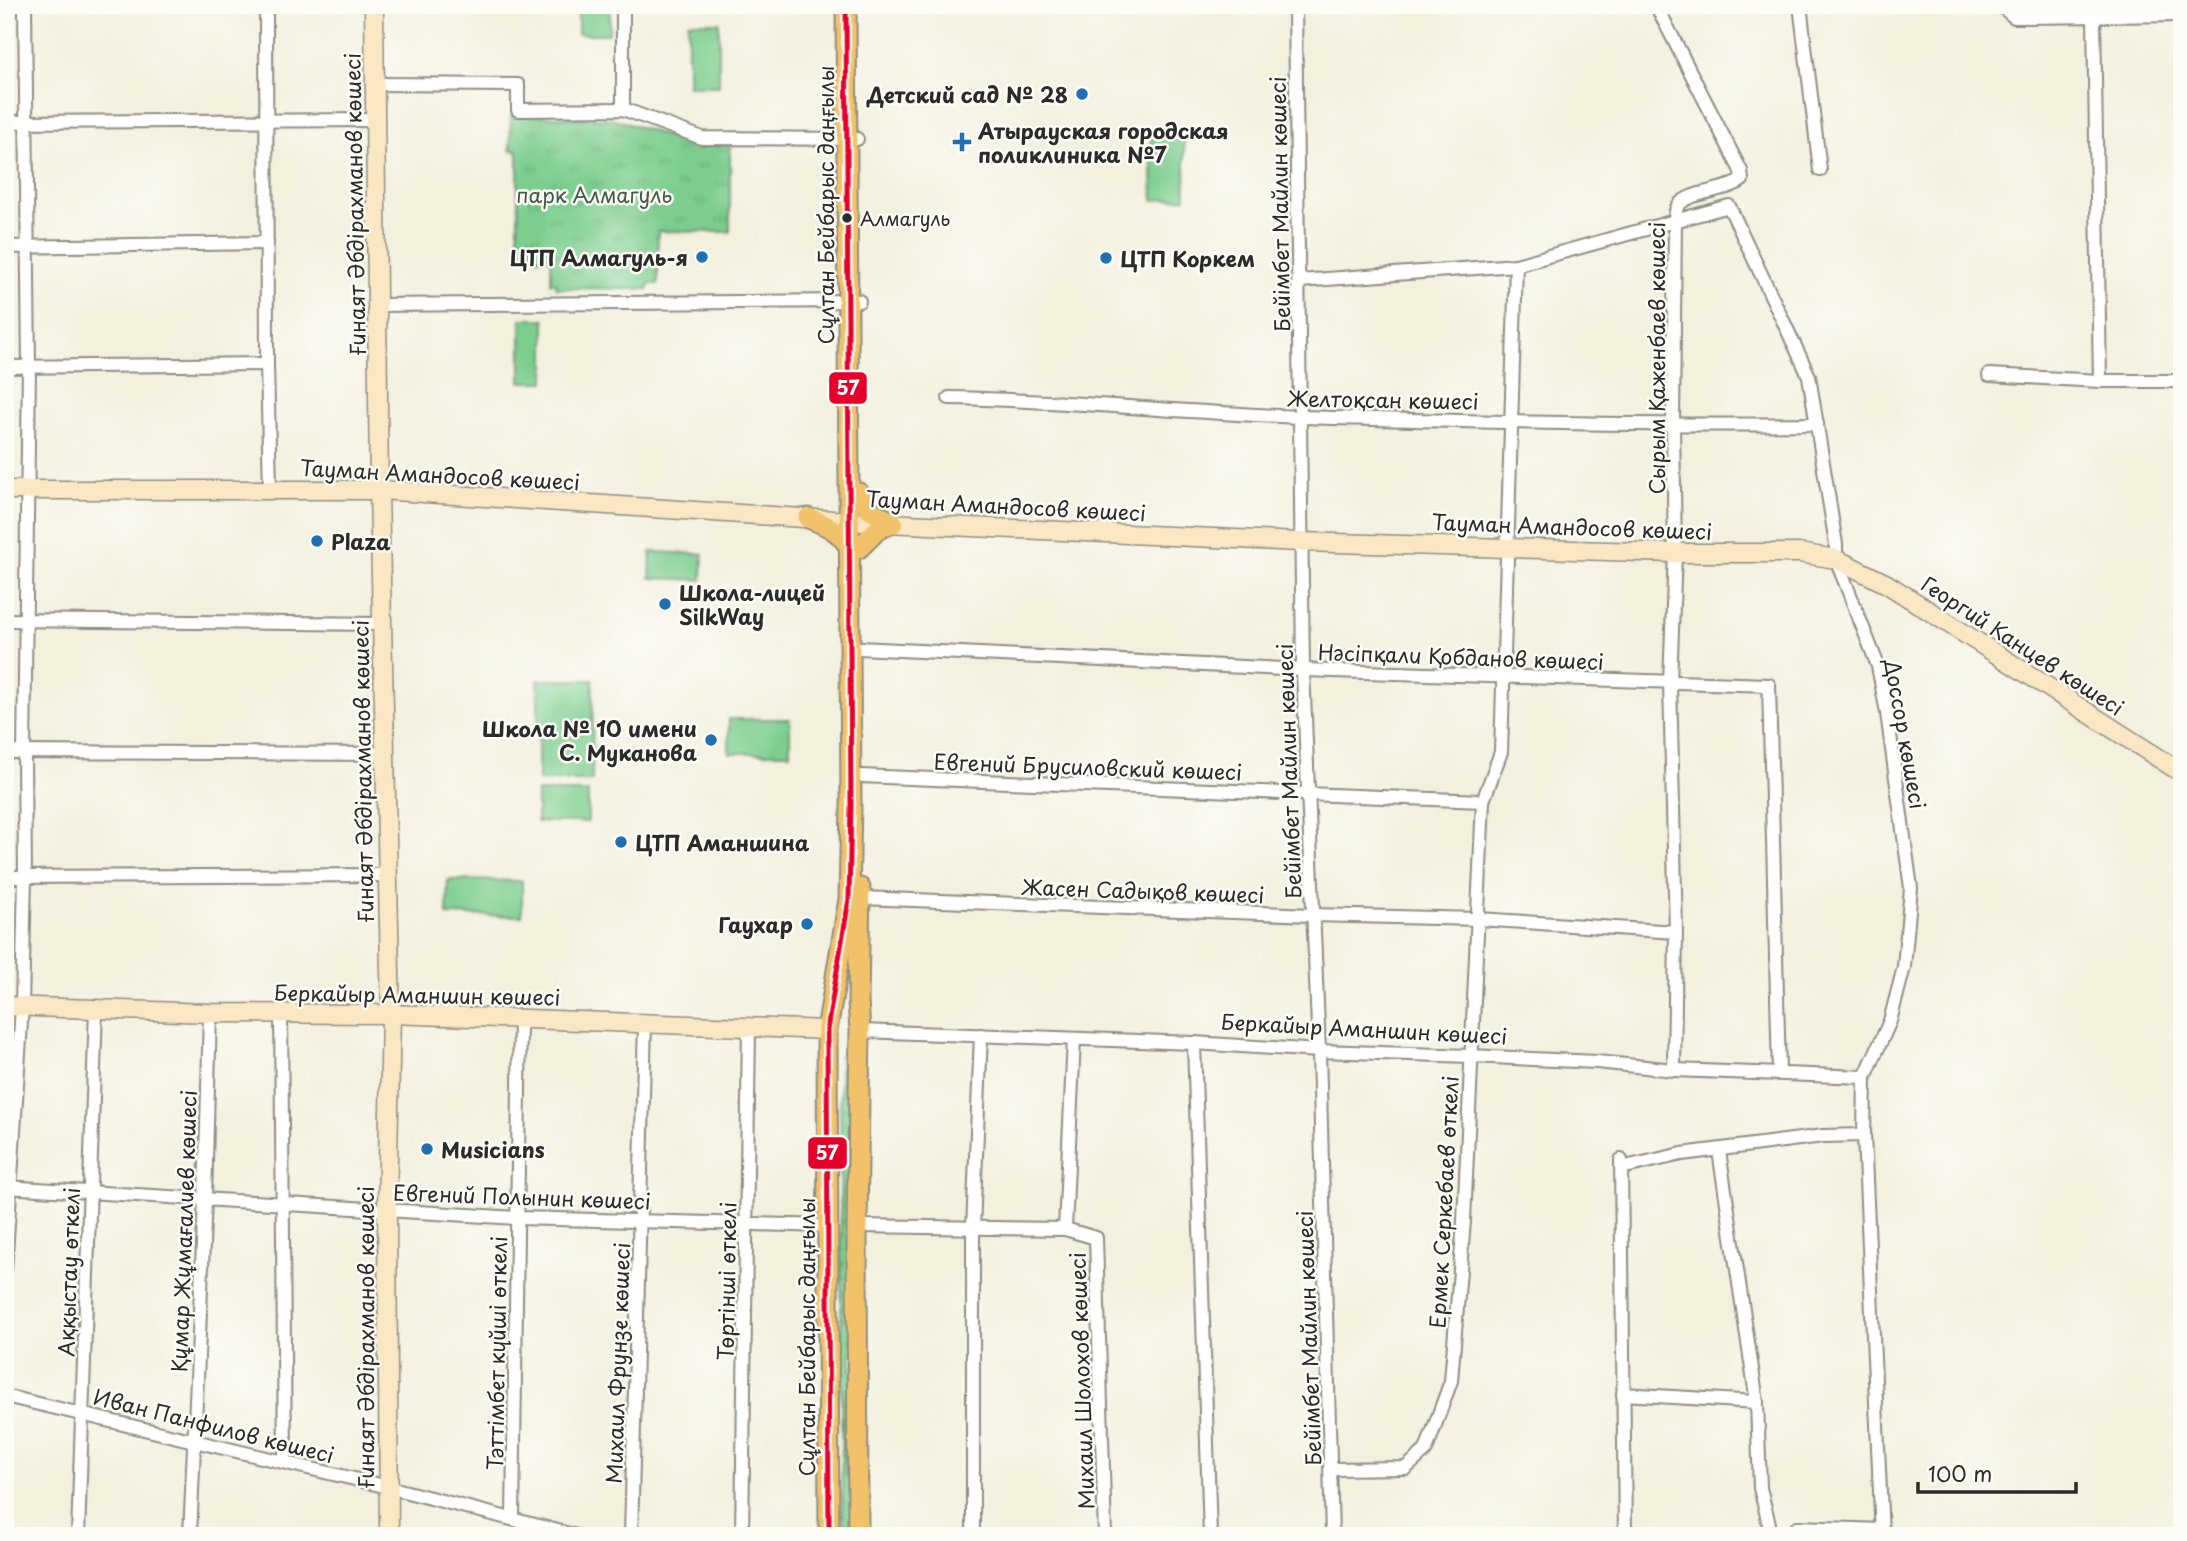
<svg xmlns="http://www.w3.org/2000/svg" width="2187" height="1541" viewBox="0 0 2187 1541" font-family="'Playpen Sans',sans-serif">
  <defs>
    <pattern id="grass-dots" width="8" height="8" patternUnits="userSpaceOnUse" patternTransform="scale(1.75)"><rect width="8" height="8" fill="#7ccd8e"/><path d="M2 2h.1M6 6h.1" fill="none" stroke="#6bb07b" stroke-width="1.8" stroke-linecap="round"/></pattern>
    <pattern id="park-tufts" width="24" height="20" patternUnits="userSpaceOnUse" patternTransform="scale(1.75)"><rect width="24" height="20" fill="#7ccd8e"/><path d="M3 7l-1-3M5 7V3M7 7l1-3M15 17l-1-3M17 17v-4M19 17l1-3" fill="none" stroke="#6bb07b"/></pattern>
  </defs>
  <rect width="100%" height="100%" fill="#fdfcf7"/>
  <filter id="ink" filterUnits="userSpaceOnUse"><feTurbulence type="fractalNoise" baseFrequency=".0143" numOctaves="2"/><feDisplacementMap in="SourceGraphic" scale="14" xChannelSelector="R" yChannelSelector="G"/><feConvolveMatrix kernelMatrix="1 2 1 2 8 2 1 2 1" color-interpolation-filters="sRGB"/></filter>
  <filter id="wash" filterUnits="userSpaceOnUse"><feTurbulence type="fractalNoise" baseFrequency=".00686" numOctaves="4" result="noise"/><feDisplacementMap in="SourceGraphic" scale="28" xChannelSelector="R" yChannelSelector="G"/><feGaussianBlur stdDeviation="1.57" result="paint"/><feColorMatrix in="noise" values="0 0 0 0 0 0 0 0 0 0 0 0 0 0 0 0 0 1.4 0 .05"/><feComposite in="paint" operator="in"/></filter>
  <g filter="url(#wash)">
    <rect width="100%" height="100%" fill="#f3f0de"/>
    <path fill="url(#grass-dots)" stroke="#547c5c" stroke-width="2" d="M840 1056 851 1057 853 1536H842Z"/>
    <path fill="url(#park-tufts)" stroke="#547c5c" stroke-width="2" d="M511 115 614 119 697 146 730 145V232L658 231V284H649V289L556 288V283H551V258L518 257V151L510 150Z"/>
    <g fill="#7ccd8e" stroke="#547c5c" stroke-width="2">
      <path d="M578 5H610L609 34H578Z"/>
      <rect x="688" y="22" width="31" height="64"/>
      <path d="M1184 135 1186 198 1153 200 1151 136Z"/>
      <rect x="521" y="319" width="24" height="63"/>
      <path d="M651 552 703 554 702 580 650 578Z"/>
      <path d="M538 680H593L592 781H538Z"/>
      <rect x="729" y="719" width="61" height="34"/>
      <rect x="537" y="792" width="51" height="30"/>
      <path d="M448 880 522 881V916L447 915Z"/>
    </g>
  </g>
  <g filter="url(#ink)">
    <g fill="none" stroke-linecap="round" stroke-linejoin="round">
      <defs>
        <g id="street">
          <path d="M266 5 267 364 270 489"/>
          <path d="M623 5V109"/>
          <path d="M1295 5 1303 670 1319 1051 1332 1536"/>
          <path d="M1656 5 1741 171 1742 180C1726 192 1688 191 1678 206 1675 210 1675 217 1675 223L1673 425 1675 553 1670 682 1676 932 1674 1070"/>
          <path d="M1800 5 1820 170"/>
          <path d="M2000 5 2014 17 2182 15"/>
          <path d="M2094 17 2100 381"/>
          <path d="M375 84 518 85V110L623 109 702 138 857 139"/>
          <path d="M5 122 375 120"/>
          <path d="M5 247 267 243"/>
          <path d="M1300 281 1516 265 1729 206 1809 376 1836 544V559L1878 666 1887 713 1911 888 1904 967 1890 1021 1865 1077 1864 1135 1882 1536"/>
          <path d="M378 305 859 301"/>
          <path d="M5 367 267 364"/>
          <path d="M1989 375 2100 381H2182"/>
          <path d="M949 398C1068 400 1185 413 1303 417 1475 422 1646 426 1817 424"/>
          <path d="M5 620 381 624"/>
          <path d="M859 648 1303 670 1769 685 1779 1073"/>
          <path d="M5 752 385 754"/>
          <path d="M860 776 1483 801"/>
          <path d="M5 877 388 875"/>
          <path d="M860 898 1312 915 1479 919 1676 932"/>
          <path d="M281 1012 285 1462"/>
          <path d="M860 1031 1194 1043 1319 1051 1471 1056 1597 1062 1674 1070 1865 1077"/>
          <path d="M1074 1039 1065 1229 1096 1238 1105 1536"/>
          <path d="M1194 1043 1210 1536"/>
          <path d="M1719 1151 1757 1402 1760 1488 1772 1536"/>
          <path d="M1621 1160 1625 1536"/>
          <path d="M1621 1168 1682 1154 1823 1136 1864 1135"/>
          <path d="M5 1187 517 1218 829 1226"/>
          <path d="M857 1226 1065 1229"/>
          <path d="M5 1270 22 1007 25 877 24 752 29 367 25 5"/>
          <path d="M1623 1394 1757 1402"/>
          <path d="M5 1396 388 1487 577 1536"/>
          <path d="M1331 1469 1406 1468 1426 1450 1451 1381 1464 1221 1483 801 1501 752 1516 265"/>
          <path d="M513 1519 520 1018"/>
          <path d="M78 1536 96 1009"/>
          <path d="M190 1536 205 1199 210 1013"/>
          <path d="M631 1536 645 1023"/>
          <path d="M742 1536 749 1027"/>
          <path d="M973 1536V1229L981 1035"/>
          <path d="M1789 1536 1798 1527 1882 1530"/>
        </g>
        <g id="secondary">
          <path d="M374 5 379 490 391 1014 387 1210 389 1536"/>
          <path d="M5 490H379L864 522 1301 542 1675 553H1799L1836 559 1887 584 2182 773"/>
          <path d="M5 1006 210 1013 391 1014 827 1030"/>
        </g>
        <g id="primary">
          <path d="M859 493 870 510 893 523"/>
          <path d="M808 518C827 525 839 530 850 548"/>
          <path d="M859 548 878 529 893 523"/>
          <path d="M829 1536 827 1030 849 899 851 805 846 5"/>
          <path d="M858 1536 857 1226 860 1031 858 1001 860 888"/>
        </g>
      </defs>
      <use href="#street" stroke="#8f8e84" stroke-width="16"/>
      <use href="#secondary" stroke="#8f8e84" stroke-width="21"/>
      <use href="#primary" stroke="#8f8e84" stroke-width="23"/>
      <use href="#street" stroke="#fff" stroke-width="12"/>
      <use href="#secondary" stroke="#fae7c3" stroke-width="18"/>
      <use href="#primary" stroke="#f2c26a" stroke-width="19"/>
      <defs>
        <path id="bus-1" d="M829 1536 827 1030 849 899 851 805 846 5"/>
      </defs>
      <use href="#bus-1" stroke="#fdfcf7" stroke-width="10"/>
      <use href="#bus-1" stroke="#e4002b" stroke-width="5"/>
    </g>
  </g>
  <g fill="#1f6fb2" stroke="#fdfcf7" stroke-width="2.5">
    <circle cx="1082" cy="94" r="7"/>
    <path d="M958.5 131.5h7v7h7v7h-7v7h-7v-7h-7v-7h7z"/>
    <circle cx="702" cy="257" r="7"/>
    <circle cx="1106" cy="258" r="7"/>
    <circle cx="317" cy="541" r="7"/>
    <circle cx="665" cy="604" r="7"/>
    <circle cx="711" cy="740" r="7"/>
    <circle cx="621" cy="842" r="7"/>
    <circle cx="807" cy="924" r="7"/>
    <circle cx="427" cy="1149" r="7"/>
  </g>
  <circle fill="#2b2b2b" stroke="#fdfcf7" stroke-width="2.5" cx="847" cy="218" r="6"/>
  <g text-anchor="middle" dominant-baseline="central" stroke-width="5" stroke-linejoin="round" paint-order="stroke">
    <g font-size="19" fill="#2b2b2b" stroke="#fdfcf7" text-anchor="start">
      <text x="860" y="218">Алмагуль</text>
    </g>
    <g font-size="21" font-weight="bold" fill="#2b2b2b" stroke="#fdfcf7" text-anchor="start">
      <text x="1068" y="94" text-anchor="end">Детский сад № 28</text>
      <text x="978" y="130">Атырауская городская<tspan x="978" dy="24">поликлиника №7</tspan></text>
      <text x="688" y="257" text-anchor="end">ЦТП Алмагуль-я</text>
      <text x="1120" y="258">ЦТП Коркем</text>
      <text x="331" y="541">Plaza</text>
      <text x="679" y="592">Школа-лицей<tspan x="679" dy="24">SilkWay</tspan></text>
      <text x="697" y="728" text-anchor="end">Школа № 10 имени<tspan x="697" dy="24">С. Муканова</tspan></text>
      <text x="635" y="842">ЦТП Аманшина</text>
      <text x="793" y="924" text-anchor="end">Гаухар</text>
      <text x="441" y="1149">Musicians</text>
    </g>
    <g font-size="21" fill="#435c49" stroke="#fdfcf7">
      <text x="594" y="194">парк Алмагуль</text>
    </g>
    <g font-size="21" fill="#2b2b2b" stroke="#fdfcf7">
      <text transform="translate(354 204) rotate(-91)">Ғинаят Әбдірахманов көшесі</text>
      <text transform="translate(1279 204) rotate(-91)">Бейімбет Майлин көшесі</text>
      <text transform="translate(825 205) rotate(-90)">Сұлтан Бейбарыс даңғылы</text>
      <text transform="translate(1656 358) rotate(-90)">Сырым Қаженбаев көшесі</text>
      <text transform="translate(1383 399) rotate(1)">Желтоқсан көшесі</text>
      <text transform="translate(440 474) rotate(3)">Тауман Амандосов көшесі</text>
      <text transform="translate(1006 505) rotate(3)">Тауман Амандосов көшесі</text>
      <text transform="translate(1572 526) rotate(2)">Тауман Амандосов көшесі</text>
      <text transform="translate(2023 645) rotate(33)">Георгий Канцев көшесі</text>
      <text transform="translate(1461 656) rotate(2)">Нәсіпқали Қобданов көшесі</text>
      <text transform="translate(1906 734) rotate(80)">Доссор көшесі</text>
      <text transform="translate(1088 766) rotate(2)">Евгений Брусиловский көшесі</text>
      <text transform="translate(362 771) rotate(-91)">Ғинаят Әбдірахманов көшесі</text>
      <text transform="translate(1288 771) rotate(-92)">Бейімбет Майлин көшесі</text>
      <text transform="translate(1143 890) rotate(2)">Жасен Садықов көшесі</text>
      <text transform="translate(417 994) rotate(1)">Беркайыр Аманшин көшесі</text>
      <text transform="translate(1364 1028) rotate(3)">Беркайыр Аманшин көшесі</text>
      <text transform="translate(522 1196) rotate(2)">Евгений Полынин көшесі</text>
      <text transform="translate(1443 1202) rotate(-87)">Ермек Серкебаев өткелі</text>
      <text transform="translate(183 1231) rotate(-88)">Құмар Жұмағалиев көшесі</text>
      <text transform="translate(68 1272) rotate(-88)">Аққыстау өткелі</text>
      <text transform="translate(726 1281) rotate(-89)">Төртінші өткелі</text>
      <text transform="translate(365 1337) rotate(-90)">Ғинаят Әбдірахманов көшесі</text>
      <text transform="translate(806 1337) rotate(-90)">Сұлтан Бейбарыс даңғылы</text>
      <text transform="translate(1308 1338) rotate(-92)">Бейімбет Майлин көшесі</text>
      <text transform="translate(496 1353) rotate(-89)">Тәттімбет күйші өткелі</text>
      <text transform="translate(617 1363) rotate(-88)">Михаил Фрунзе көшесі</text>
      <text transform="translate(1081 1381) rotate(-92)">Михаил Шолохов көшесі</text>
      <text transform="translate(214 1425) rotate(14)">Иван Панфилов көшесі</text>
    </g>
  </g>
  <g stroke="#fdfcf7" stroke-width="2.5">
    <rect x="828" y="371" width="40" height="34" rx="7" fill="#e4002b"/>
    <rect x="807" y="1136" width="41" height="34" rx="7" fill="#e4002b"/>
  </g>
  <g font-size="19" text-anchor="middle" font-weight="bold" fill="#fff">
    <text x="848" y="395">57</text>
    <text x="827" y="1160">57</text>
  </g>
  <rect width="2187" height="1541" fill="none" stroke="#fdfcf7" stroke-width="28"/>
  <path d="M1918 1482v10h158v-10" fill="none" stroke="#2b2b2b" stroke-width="3.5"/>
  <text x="1928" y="1482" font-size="21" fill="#2b2b2b" stroke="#fdfcf7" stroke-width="5" paint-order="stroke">100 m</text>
</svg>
